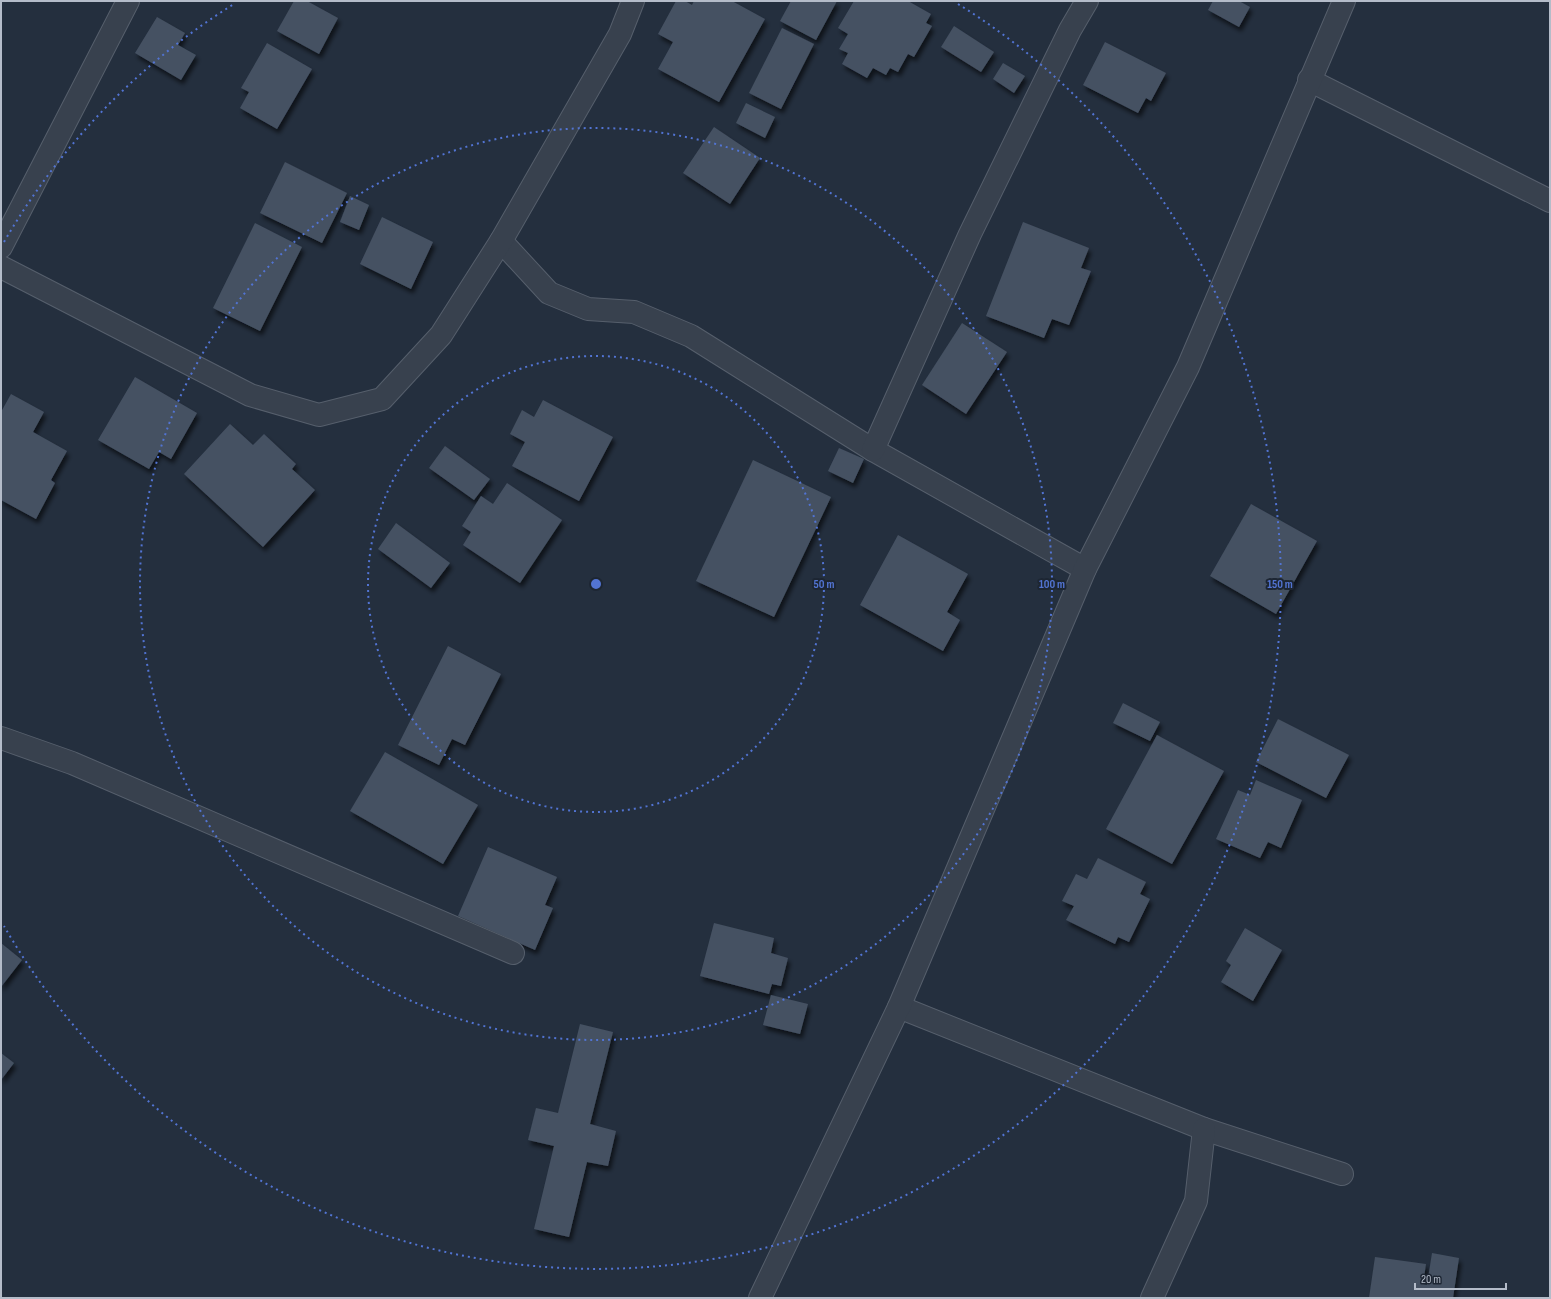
<svg xmlns="http://www.w3.org/2000/svg" width="1551" height="1299" viewBox="0 0 1551 1299" font-family="'Sofia Sans Condensed',sans-serif">
  <defs>
    <filter id="shadow"><feDropShadow dx="2.5" dy="4.5" stdDeviation="2" flood-color="#0009"/></filter>
  </defs>
  <rect width="100%" height="100%" fill="#242f3e"/>
  <g fill="#455162" filter="url(#shadow)">
    <path d="M294 1H307L338 18 319 54 277 31Z"/>
    <path d="M676 1H685L692 5 694 1H732L765 19 719 102 658 69 673 42 658 34Z"/>
    <path d="M791 1H837L816 40 780 21Z"/>
    <path d="M854 1H908L931 14 926 23 932 26 914 57 908 54 898 72 890 68 886 75 873 68 867 78 842 64 848 53 839 49 848 34 838 28Z"/>
    <path d="M1213 1H1239L1250 7 1239 27 1208 10Z"/>
    <path d="M157 17 185 33 178 45 196 55 181 80 135 53Z"/>
    <path d="M954 26 994 52 981 72 941 47Z"/>
    <path d="M782 28 814 44 781 109 749 93Z"/>
    <path d="M1105 42 1166 73 1151 101 1146 98 1138 113 1083 85Z"/>
    <path d="M267 43 312 69 277 129 240 108 249 92 241 88Z"/>
    <path d="M1003 63 1025 76 1014 93 993 79Z"/>
    <path d="M746 103 775 117 765 138 736 123Z"/>
    <path d="M714 127 760 158 730 204 683 173Z"/>
    <path d="M285 162 347 193 322 243 260 213Z"/>
    <path d="M350 196 369 205 359 230 340 222Z"/>
    <path d="M382 217 433 242 411 289 360 264Z"/>
    <path d="M1023 222 1089 248 1081 268 1091 271 1069 325 1052 319 1044 338 986 316Z"/>
    <path d="M255 223 302 247 260 331 213 308Z"/>
    <path d="M962 323 1007 352 966 414 922 385Z"/>
    <path d="M135 377 197 413 171 459 159 452 149 469 98 440Z"/>
    <path d="M11 394 44 412 33 432 67 451 51 480 55 483 36 519 1 500V412Z"/>
    <path d="M543 400 613 437 579 501 512 466 525 442 510 434 522 410 534 417Z"/>
    <path d="M230 424 253 445 264 434 296 464 292 469 315 490 263 547 184 474Z"/>
    <path d="M445 446 490 479 474 500 429 468Z"/>
    <path d="M839 448 864 459 853 483 828 471Z"/>
    <path d="M753 460 831 497 774 617 696 581Z"/>
    <path d="M507 483 562 520 520 583 463 545 471 532 462 526 481 496 493 504Z"/>
    <path d="M1251 504 1317 541 1276 614 1210 576Z"/>
    <path d="M396 523 450 563 431 588 378 549Z"/>
    <path d="M898 535 968 574 947 612 960 620 943 651 860 605Z"/>
    <path d="M448 646 501 674 465 745 452 739 439 765 398 745Z"/>
    <path d="M1123 703 1160 722 1150 741 1113 723Z"/>
    <path d="M1278 719 1349 755 1326 798 1256 762Z"/>
    <path d="M1157 735 1224 771 1172 864 1106 829Z"/>
    <path d="M385 752 478 805 443 864 350 811Z"/>
    <path d="M1256 780 1302 800 1281 848 1268 842 1260 858 1216 839 1238 790 1250 795Z"/>
    <path d="M488 847 557 877 545 905 553 908 535 950 458 916Z"/>
    <path d="M1098 858 1146 882 1140 894 1150 899 1129 942 1118 937 1115 944 1066 920 1074 906 1062 901 1076 874 1087 879Z"/>
    <path d="M714 923 774 938 771 953 788 958 781 986 772 984 769 994 700 976Z"/>
    <path d="M1245 928 1282 950 1253 1001 1221 982 1231 965 1226 961Z"/>
    <path d="M1 943 22 960 1 987Z"/>
    <path d="M771 995 808 1004 800 1034 763 1025Z"/>
    <path d="M580 1024 613 1032 590 1124 616 1131 608 1166 587 1162 569 1237 534 1229 554 1146 528 1140 536 1108 558 1113Z"/>
    <path d="M1 1053 14 1063 1 1080Z"/>
    <path d="M1432 1253 1459 1258 1453 1298H1369L1375 1257 1426 1264 1423 1284 1427 1285Z"/>
  </g>
  <g fill="none" stroke-linecap="round" stroke-linejoin="round">
    <defs>
      <g id="minor">
        <path d="M1309 80 1550 201"/>
        <path d="M501 241 549 293 588 309 634 312 691 336 873 450 1085 569"/>
        <path d="M1 247 128 1"/>
        <path d="M1 267 250 395 319 415 382 399 441 335 501 241 620 34 633 1"/>
        <path d="M873 450 970 234 1070 30 1087 1"/>
        <path d="M1 738 72 763 513 953"/>
        <path d="M899 1007 1204 1129 1342 1174"/>
        <path d="M760 1298 899 1007 1085 569 1188 367 1344 1"/>
        <path d="M1152 1298 1196 1201 1204 1129"/>
      </g>
    </defs>
    <use href="#minor" stroke="#565f6c" stroke-width="24"/>
    <use href="#minor" stroke="#38414e" stroke-width="22"/>
  </g>
  <g fill="none" stroke="#5274d3" stroke-width="2" stroke-dasharray="2 4">
    <circle cx="596" cy="584" r="228"/>
    <circle cx="596" cy="584" r="456"/>
    <path d="M4 242A684 684 0 0 1 234 4M958 4A684 684 0 1 1 4 926"/>
  </g>
  <circle cx="596" cy="584" r="6" fill="#5274d3" stroke="#1d2633" stroke-width="2"/>
  <g font-size="12" text-anchor="middle" font-weight="bold" fill="#5274d3" stroke="#1d2633" stroke-width="4" stroke-linejoin="round" paint-order="stroke">
    <text x="824" y="588">50 m</text>
    <text x="1052" y="588">100 m</text>
    <text x="1280" y="588">150 m</text>
  </g>
  <rect width="1551" height="1299" fill="none" stroke="#b4bcc9" stroke-width="4"/>
  <path d="M1415 1283v6h91v-6" fill="none" stroke="#b4bcc9" stroke-width="2"/>
  <text x="1421" y="1283" font-size="12" fill="#b4bcc9" stroke="#1d2633" stroke-width="3" paint-order="stroke">20 m</text>
</svg>
